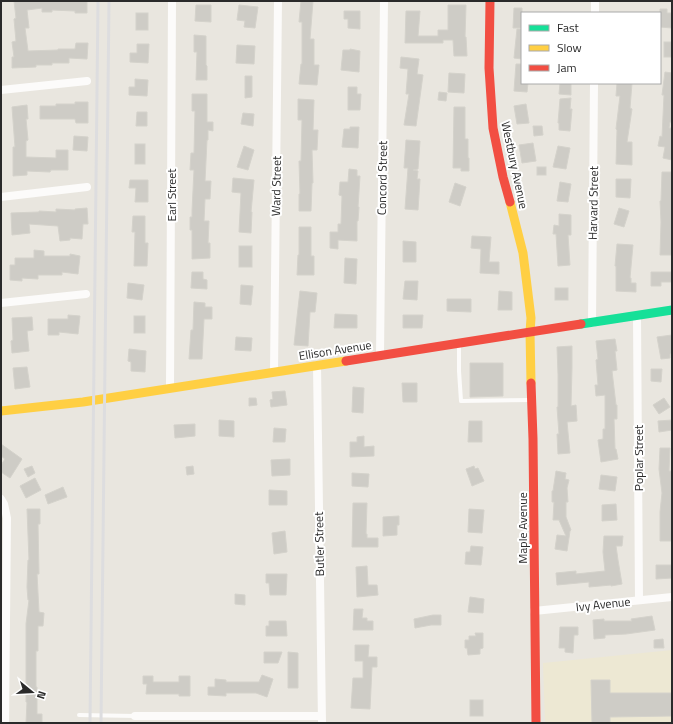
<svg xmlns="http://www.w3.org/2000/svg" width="673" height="724" viewBox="0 0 673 724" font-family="'Titillium Web',sans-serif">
  <rect width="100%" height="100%" fill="#e9e6df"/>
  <path fill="#ede8d3" d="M672 650V723H545L543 663Z"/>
  <g fill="#ceccc6" stroke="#d4d2cb">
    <path d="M14 1H87V13H75V11L52 10V12H42V8L27 10 29 28H25L28 51 58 50V49H75L76 43H88L87 59 69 58V63H52V65H36V67L12 68V57H14L12 42 16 41 14 19 16 18Z"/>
    <path d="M301 1H313L310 39H314V65H319L317 85 299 84 301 64H302V22H299Z"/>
    <path d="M196 5H211V22L195 21Z"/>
    <path d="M239 5 258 7 255 28 244 27 245 21 237 20Z"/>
    <path d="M448 5H466L465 37H466L467 56H454L453 40H443V43H405L406 11H420L418 36H438V30H448Z"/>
    <path d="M514 8H522V28H513Z"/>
    <path d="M660 9H667V13H672V28L660 27Z"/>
    <path d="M344 11H360V29L348 28V19H344Z"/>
    <rect x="136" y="13" width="12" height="17"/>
    <path d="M517 29H522V59L514 58Z"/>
    <path d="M194 35 206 36V65L207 66V80H196L197 52H194Z"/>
    <rect x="664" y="42" width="8" height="15"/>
    <path d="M137 44H149L148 63 130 62V53H137Z"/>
    <path d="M237 45 255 46 254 64 236 63Z"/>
    <path d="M350 49 360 51 359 72 341 70 343 50H350Z"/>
    <path d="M401 57 419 59 417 74 423 75 416 126 404 125 409 94H406L408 69 400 68Z"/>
    <path d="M516 64H522V83H528L527 92 514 91Z"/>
    <path d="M665 72 672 73V122H670L669 128H672V160L663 158 665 147 658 146 660 136 662 137 664 95H662Z"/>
    <path d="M449 73 465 74 464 93 448 92Z"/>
    <path d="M245 76H252V97L245 98Z"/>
    <path d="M135 79 148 80 147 96 129 95V87H135Z"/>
    <path d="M560 83H571V95L559 94Z"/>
    <path d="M617 83H632L630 108 632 109 627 142H632V165L616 164 617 130 616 129 620 96H616Z"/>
    <path d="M348 87H357V94H361L360 110H348Z"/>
    <path d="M439 92 447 93 446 101 438 100Z"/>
    <path d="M192 94H207V122H213V131L208 130V140H207L205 181H211L210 199H205L204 221H209L208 243H210V258L192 259V230H190V217H192V211L194 170H190L191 153H194L195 111H192Z"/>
    <path d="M571 98 570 109H572L570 131 559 130V123H558L560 99Z"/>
    <path d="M298 99 314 100 313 130H318L317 150H312L313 183H312L311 211H299V194H300L299 161H301L302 120H298Z"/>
    <path d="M75 102H88V123H76L75 119H40V106H56V104H75Z"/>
    <path d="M526 104 529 123 517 124 514 106Z"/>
    <path d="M27 105 28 119H26L28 140 26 141V157L56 158V150H68V170H51L50 172 27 171V175L13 176V147H15L12 107Z"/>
    <path d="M454 107H465V139H468V158H469V171H461V168H453Z"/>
    <path d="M137 112H147V126H136Z"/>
    <path d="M243 113 254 114 253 126 241 124Z"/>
    <path d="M533 126H542L543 135 534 136Z"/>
    <path d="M350 127H359L358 148 342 147 344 129H350Z"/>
    <path d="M74 136 88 137 87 151 73 150Z"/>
    <path d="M406 140 420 141 418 169 413 170 418 171 417 179H420L418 210 405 209 408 168H404Z"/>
    <path d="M533 143 536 161 522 163 519 145Z"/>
    <rect x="135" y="144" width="10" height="20"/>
    <path d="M244 146 254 150 248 170 237 167Z"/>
    <path d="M558 146 570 148 566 169 553 167Z"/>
    <rect x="537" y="167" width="9" height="8"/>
    <path d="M349 169 357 170V176H360L358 207H359L358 221H357V241L338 240V249L330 248V232H338V224H341L342 196 339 195 340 182H348Z"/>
    <path d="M662 172H672V255H660L661 222 660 201H661Z"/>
    <path d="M233 178 254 180 251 212H252L251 233 239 232 241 193 232 192Z"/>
    <path d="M616 179H631L630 198 616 197Z"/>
    <path d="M130 180H148V202H135L136 188H129Z"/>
    <path d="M560 182 571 184 568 202 557 201Z"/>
    <path d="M455 183 466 187 460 206 449 202Z"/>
    <path d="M87 208 88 224H83L82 239 70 238V240L60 241 58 226 29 224 30 233 12 235 11 213 39 212V211L56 212V209L75 210V209Z"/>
    <path d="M619 208 629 211 624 227 614 224Z"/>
    <path d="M559 214 571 215V235H568L570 265 558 266 556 234H553L554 225 559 226Z"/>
    <path d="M133 216H145V243H148L147 266H134L135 232H132Z"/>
    <path d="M299 227H311V256H314V275H297L298 255H299Z"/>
    <path d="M472 236 491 237 489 262H499V274L480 273 481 249 471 248Z"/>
    <path d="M403 241 416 242V262H403Z"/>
    <path d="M617 244 633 245 630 278H631V283H636V292L616 291V266H615Z"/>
    <rect x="239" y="246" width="13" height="21"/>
    <path d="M34 250 44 251V256H70V254L80 256 78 274 62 272V275H38V279L22 278V281L10 280V265H15V258H34Z"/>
    <path d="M345 258 357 259 356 284 344 283Z"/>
    <path d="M192 272H203V279L207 280V289L191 288Z"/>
    <path d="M651 272H672V282H661V286H651Z"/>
    <path d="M405 281H418L417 300 403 299Z"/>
    <path d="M128 283 144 285 142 300 127 298Z"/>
    <path d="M241 285 253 286 251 305 240 304Z"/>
    <rect x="555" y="288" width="13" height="12"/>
    <path d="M300 291 317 293 315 312H310L308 346 294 345 297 317Z"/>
    <path d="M499 291 512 292V310H498Z"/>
    <path d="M447 299H471V312L447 311Z"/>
    <path d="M194 302 205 303V307H212V319H204L202 359H189L191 330H193Z"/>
    <path d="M335 314 357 315V328H334Z"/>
    <path d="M68 315 80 316 78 334 59 332V335H48V319H68Z"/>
    <path d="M403 315H423L422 328H403Z"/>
    <rect x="134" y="316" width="11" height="17"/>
    <path d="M32 317 33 330 27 331 29 351 12 353 11 341 13 340 12 318Z"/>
    <path d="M672 335V353L670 354V358L661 359 657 337Z"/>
    <path d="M236 337 252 338 251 351 235 350Z"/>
    <path d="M615 339 617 351H615L617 370 612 371 616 405H617V419H614L615 449H616L618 459 601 462 598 440 603 439V429H605V395L596 396 595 385H598L596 360 598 359 596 341Z"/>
    <path d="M572 346V367L571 406 576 405 577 421 567 422 570 453 558 454 557 434H559L557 407H558V374L557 347Z"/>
    <path d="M129 349 146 351 145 372 131 371V362L128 361Z"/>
    <path d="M470 363H503V396L470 397Z"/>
    <path d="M27 367 30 387 15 389 13 368Z"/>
    <path d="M651 369H662L661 382 651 381Z"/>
    <path d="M402 383H417V402H403Z"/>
    <path d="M353 387 364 388 363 413 352 412Z"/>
    <path d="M285 391 287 405 271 407 270 400 273 399 272 392Z"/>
    <path d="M249 398H256L257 405 249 406Z"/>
    <path d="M664 398 670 407 659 414 653 405Z"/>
    <path d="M219 420 234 421V437L219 436Z"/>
    <path d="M672 420V430L659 432 658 421Z"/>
    <path d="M469 421H482V442H468Z"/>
    <path d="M195 424V436L175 438 174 425Z"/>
    <path d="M274 428 286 429 285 442H273Z"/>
    <path d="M364 436V447L374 446V456L350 457V442H357V437Z"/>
    <path d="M1 444 22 459 10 478 1 472V465L5 459 1 456Z"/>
    <path d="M660 448H670L669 471H672V541H660V512L662 493 659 469Z"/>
    <path d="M290 459V475L272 476 271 460Z"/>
    <path d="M32 466 35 473 28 477 24 469Z"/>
    <path d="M193 466 194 474 187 475 186 467Z"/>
    <path d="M474 466 475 469 478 468 484 481 472 486 466 469Z"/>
    <path d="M556 471 566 473 565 479 569 480 567 488 568 502H566V517L571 530 570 531 567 551 555 549 557 535 566 536 559 520H553L554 502H552V491H553Z"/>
    <path d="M352 473 369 474 368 487 352 486Z"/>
    <path d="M601 475 617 477 615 491 599 489Z"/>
    <path d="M35 478 41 490 26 498 20 486Z"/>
    <path d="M63 487 67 497 48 504 45 495Z"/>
    <path d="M269 490 287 491V505H269Z"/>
    <path d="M353 503H367L366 534H367V538H378V547H352Z"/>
    <path d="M616 504 617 520 602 521V505Z"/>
    <path d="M27 509H40V524H38L39 574H37L39 612 44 613 43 626H38V651H36V687H37V714H42V723H26L27 702H26V624L29 600H28L27 587 28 560H29Z"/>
    <path d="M469 509 484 510 482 533 468 532Z"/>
    <path d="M399 516V525H397V535L383 536V517Z"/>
    <path d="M285 531 287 552 274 554 272 533Z"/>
    <path d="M604 536H623L622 546H616L618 560 622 584 611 586V585L589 587V582L557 585 556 573 576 571V574L605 571 603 552Z"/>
    <path d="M471 546 483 547 481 565 465 564 466 552H470Z"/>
    <path d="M656 565H672V578L656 579Z"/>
    <path d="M367 566 368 585H377L378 595 357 597 356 567Z"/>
    <path d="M266 574H287L286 595H270L269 583H266Z"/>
    <path d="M235 594 245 595V605L235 604Z"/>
    <path d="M470 597 484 599 483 613 468 612Z"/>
    <path d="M354 609H363L362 618H367V621H373V630H353Z"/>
    <path d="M433 615H441V625H431L415 628 414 619Z"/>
    <path d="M652 616 655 630 626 634 605 635V638L594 639 593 620 604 619V621H632L631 619Z"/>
    <path d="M269 621H286L287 636H266V626H269Z"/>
    <path d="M560 627H578V635H574L573 653 565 652V648H559Z"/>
    <path d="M475 633H483V648L480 649V654L468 655 467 648H465V640H469V636H476Z"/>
    <path d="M663 639 664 648H654V640Z"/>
    <path d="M355 645H369L368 657H377V667H372L370 709 351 708 353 678H363V661H355Z"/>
    <path d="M264 652H282L278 663H264Z"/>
    <path d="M288 652 298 653V688H288Z"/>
    <path d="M262 675 273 679 267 697 256 693H226V696L208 695V687H215V679L226 680V682H259Z"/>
    <path d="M143 676H153V682H179V676H190V696H179V694H146L147 684H143Z"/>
    <path d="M591 680H610V693H672V716L610 717V723H592Z"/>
    <rect x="470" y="700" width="13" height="16"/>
  </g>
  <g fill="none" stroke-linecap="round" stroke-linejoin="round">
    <g stroke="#fcfbfa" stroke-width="4">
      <path d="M459 344V371L461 401 530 400"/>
      <path d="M79 715 135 716"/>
    </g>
    <g stroke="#fcfbfa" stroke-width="8">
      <path d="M595 13V1"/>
      <path d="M1 90 87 81"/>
      <path d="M1 197 87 187"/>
      <path d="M1 303 86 294"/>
      <path d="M637 316 639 600"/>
      <path d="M592 323 594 83"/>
      <path d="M380 355 384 1"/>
      <path d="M317 365 322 723"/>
      <path d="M274 372 278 1"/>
      <path d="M170 388 172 1"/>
      <path d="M1 499 4 504 7 518 5 723"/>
      <path d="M534 611 672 597"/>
      <path d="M135 716H321"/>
    </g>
    <path stroke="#16e098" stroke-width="9" d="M581 324 672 310"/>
    <g stroke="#ffcf43" stroke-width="9">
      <path d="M510 202 523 253 531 318 530 332 531 383"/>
      <path d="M1 411 83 402 346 361"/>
    </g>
    <g stroke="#f24e42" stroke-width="9">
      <path d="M490 1 489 68 493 128 503 177 510 202"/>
      <path d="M346 361 581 324"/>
      <path d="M531 383 533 439 536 723"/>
    </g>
    <g stroke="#dddddf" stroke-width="3">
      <path d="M90 723 98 1"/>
      <path d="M101 723 109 1"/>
    </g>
  </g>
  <g text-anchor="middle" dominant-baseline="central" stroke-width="4" stroke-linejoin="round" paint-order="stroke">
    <g font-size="12" fill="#2a2a2a" stroke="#fff">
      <text transform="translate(515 165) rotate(78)">Westbury Avenue</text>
      <text transform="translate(382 178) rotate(-89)">Concord Street</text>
      <text transform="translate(276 186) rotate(-89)">Ward Street</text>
      <text transform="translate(171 195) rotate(-90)">Earl Street</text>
      <text transform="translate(593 203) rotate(-89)">Harvard Street</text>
      <text transform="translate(335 350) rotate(-9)">Ellison Avenue</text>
      <text transform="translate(638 458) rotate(-90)">Poplar Street</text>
      <text transform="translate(522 528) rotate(-90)">Maple Avenue</text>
      <text transform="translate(319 544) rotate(-91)">Butler Street</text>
      <text transform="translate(603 604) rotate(-6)">Ivy Avenue</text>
    </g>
  </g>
  <rect width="673" height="724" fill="none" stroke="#2a2a2a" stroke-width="4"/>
  <rect x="521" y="12" width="140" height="72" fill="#ffffff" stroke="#aaaaaa"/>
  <rect x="529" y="25" width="20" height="6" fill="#16e098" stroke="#aaaaaa"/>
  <text x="557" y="32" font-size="12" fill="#2a2a2a">Fast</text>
  <rect x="529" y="45" width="20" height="6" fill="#ffcf43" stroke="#aaaaaa"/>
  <text x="557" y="52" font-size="12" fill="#2a2a2a">Slow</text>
  <rect x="529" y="65" width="20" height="6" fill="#f24e42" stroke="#aaaaaa"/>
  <text x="557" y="72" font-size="12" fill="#2a2a2a">Jam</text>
  <g transform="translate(32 692) rotate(108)" stroke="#ffffff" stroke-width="3" paint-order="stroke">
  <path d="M0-3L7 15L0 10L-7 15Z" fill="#2a2a2a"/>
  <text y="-6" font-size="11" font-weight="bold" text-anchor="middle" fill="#2a2a2a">N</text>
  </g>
</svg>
